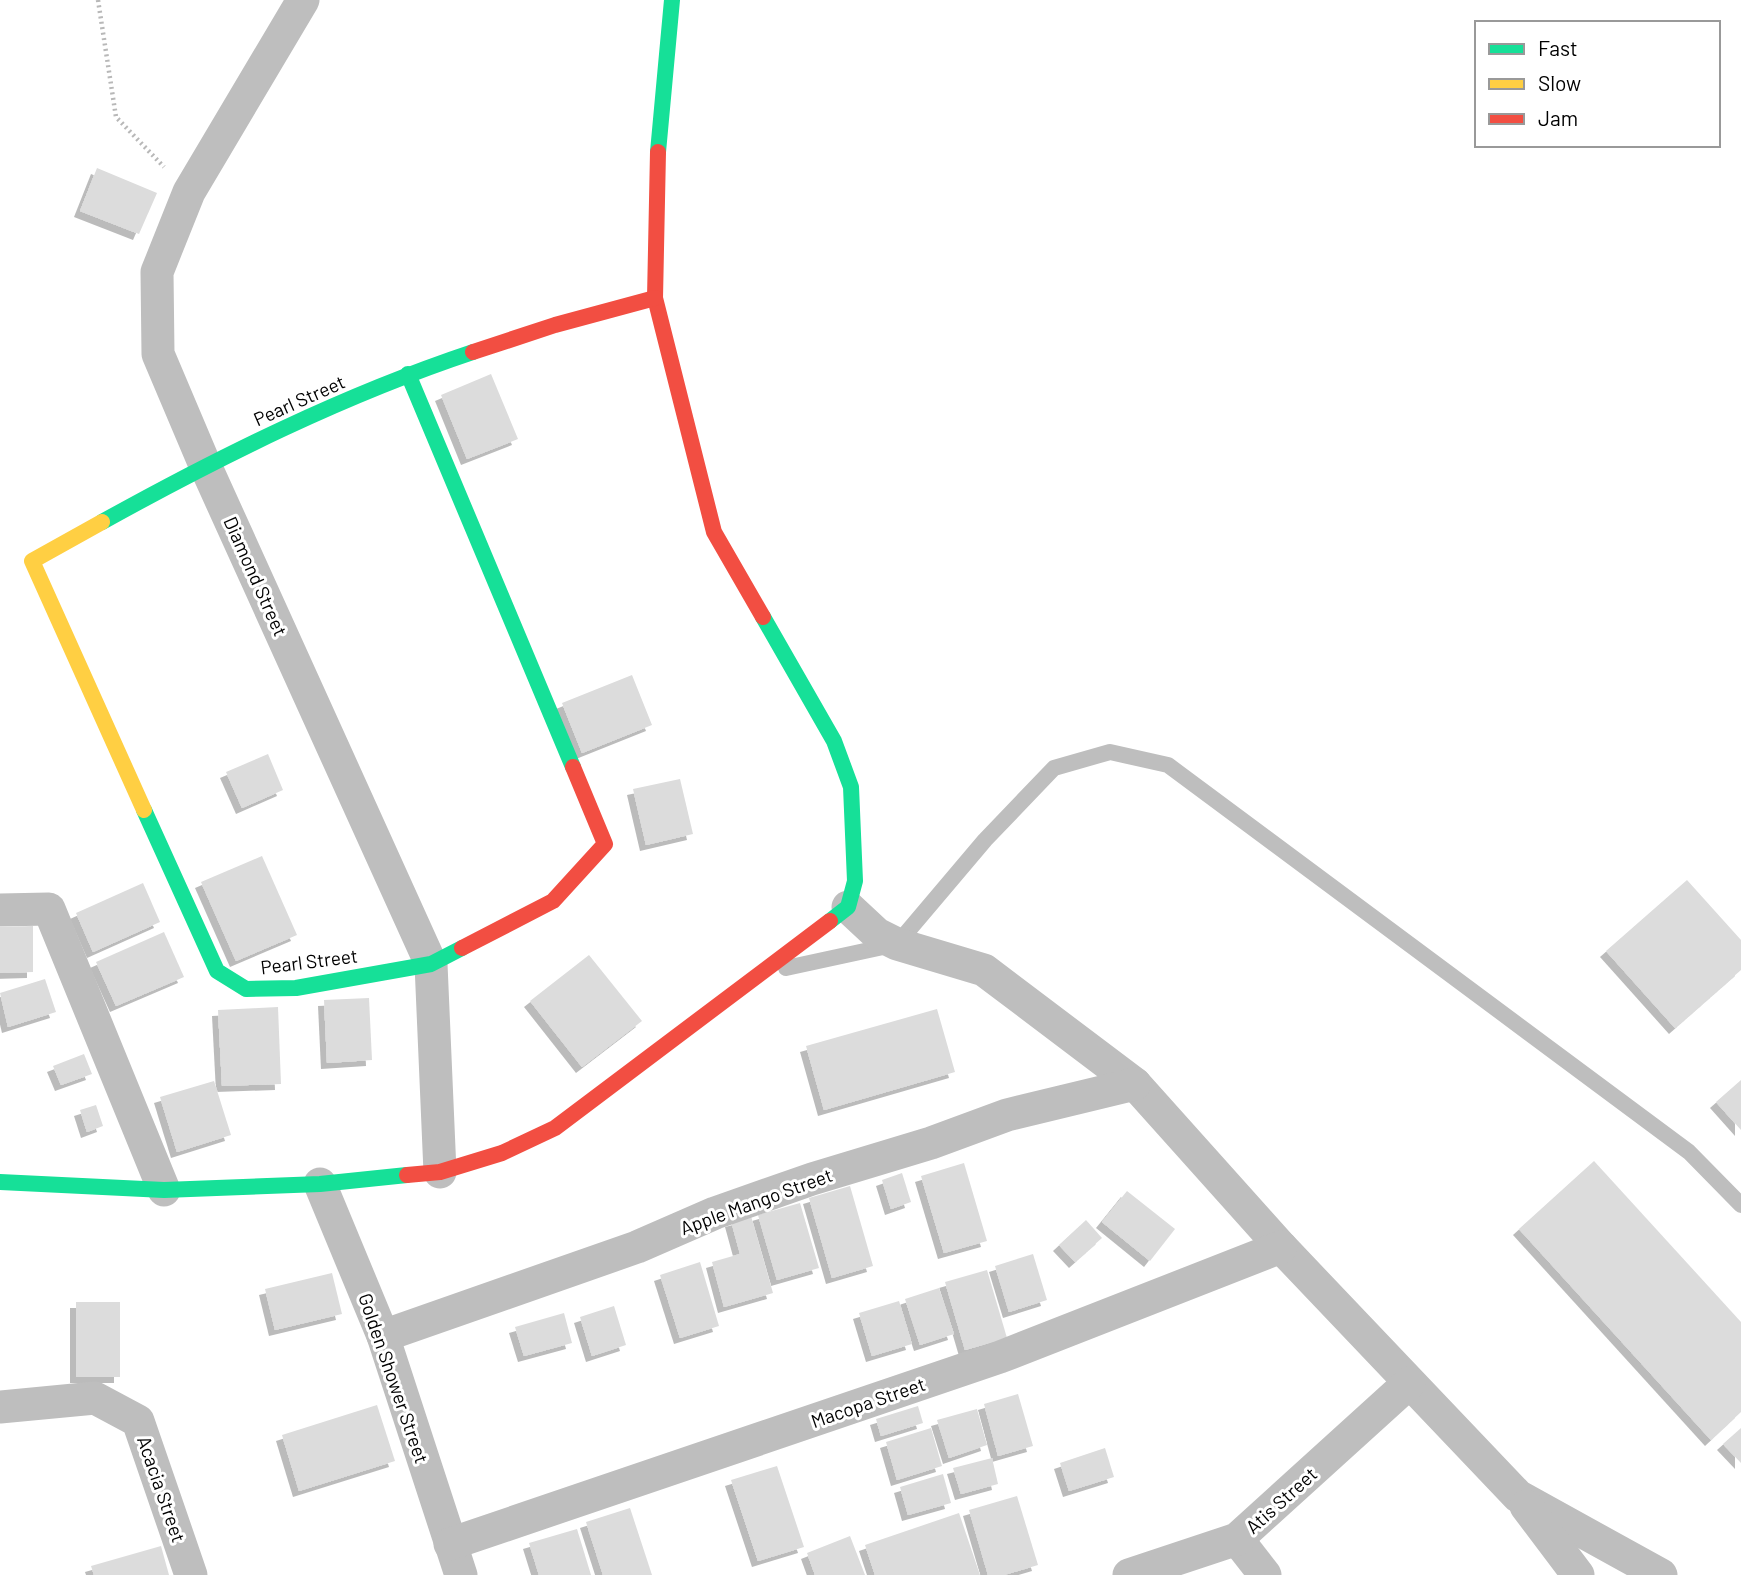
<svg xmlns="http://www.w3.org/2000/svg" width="1741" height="1575" viewBox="0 0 1741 1575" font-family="Barlow,sans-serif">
  <defs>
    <filter id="shadow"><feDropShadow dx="-6" dy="6" stdDeviation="0" flood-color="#0004"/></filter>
  </defs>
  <rect width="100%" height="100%" fill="#fff"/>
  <g fill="#dcdcdc" filter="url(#shadow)">
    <path d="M97 168 157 193 139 234 80 211Z"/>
    <path d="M491 374 518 439 467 459 441 395Z"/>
    <path d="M632 675 652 725 582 753 562 703Z"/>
    <path d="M268 754 283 790 242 808 226 772Z"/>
    <path d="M680 779 693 834 646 845 633 789Z"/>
    <path d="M262 856 297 935 236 961 201 882Z"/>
    <path d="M1687 880 1741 940V970L1675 1028 1606 951Z"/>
    <path d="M143 883 160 922 93 952 76 913Z"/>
    <path d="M33 926V972L0 973V927Z"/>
    <path d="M164 932 184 977 116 1006 96 962Z"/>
    <path d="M589 955 642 1021 582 1067 530 1001Z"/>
    <path d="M45 979 56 1012 8 1027 0 993Z"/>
    <path d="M369 998 372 1060 327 1063 324 1000Z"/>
    <path d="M278 1007 281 1084 222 1086 218 1010Z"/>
    <path d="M937 1009 955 1072 824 1110 806 1046Z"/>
    <path d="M84 1054 92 1074 61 1085 53 1066Z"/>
    <path d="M1741 1080V1130L1716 1102Z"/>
    <path d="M214 1081 231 1135 177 1152 160 1097Z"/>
    <path d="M96 1105 103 1126 87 1132 80 1110Z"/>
    <path d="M1594 1161 1741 1322V1412L1711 1440 1519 1229Z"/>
    <path d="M964 1163 987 1241 944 1253 921 1176Z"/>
    <path d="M902 1173 911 1202 891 1209 882 1180Z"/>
    <path d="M850 1186 873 1266 832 1278 809 1198Z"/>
    <path d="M1127 1191 1175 1229 1150 1261 1102 1222Z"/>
    <path d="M800 1203 819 1268 777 1280 758 1215Z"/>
    <path d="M751 1216 773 1293 724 1307 712 1262 740 1254 731 1221Z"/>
    <path d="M1086 1220 1102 1238 1075 1262 1059 1245Z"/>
    <path d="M1033 1254 1047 1300 1009 1312 995 1266Z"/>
    <path d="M700 1262 719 1326 680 1338 660 1275Z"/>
    <path d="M987 1270 1007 1338 965 1350 945 1282Z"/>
    <path d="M332 1273 342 1314 275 1330 265 1289Z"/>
    <path d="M939 1288 954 1334 920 1345 905 1299Z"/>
    <path d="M899 1301 912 1344 872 1356 859 1313Z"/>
    <rect x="76" y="1302" width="44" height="75"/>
    <path d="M614 1306 626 1345 592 1356 580 1317Z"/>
    <path d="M564 1313 572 1343 524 1356 515 1327Z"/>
    <path d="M1018 1394 1033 1446 998 1456 984 1404Z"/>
    <path d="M377 1405 395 1461 299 1491 282 1435Z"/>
    <path d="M918 1406 923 1423 881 1436 876 1419Z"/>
    <path d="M977 1409 987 1445 949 1458 937 1420Z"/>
    <path d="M931 1428 942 1466 897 1480 886 1442Z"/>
    <path d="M1741 1428V1463L1723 1444Z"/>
    <path d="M1105 1448 1114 1477 1069 1491 1060 1463Z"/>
    <path d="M992 1458 998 1484 961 1494 953 1468Z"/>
    <path d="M777 1466 804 1547 758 1561 731 1480Z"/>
    <path d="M943 1474 951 1503 908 1515 900 1487Z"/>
    <path d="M1017 1496 1038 1565 1004 1575H988L969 1510Z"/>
    <path d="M630 1508 652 1575H603L586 1522Z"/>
    <path d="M959 1513 980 1575H875L865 1545Z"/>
    <path d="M577 1529 591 1575H539L529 1543Z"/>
    <path d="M850 1536 865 1575H815L807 1553Z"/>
    <path d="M161 1546 169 1575H94L91 1566Z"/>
  </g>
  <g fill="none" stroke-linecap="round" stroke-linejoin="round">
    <path stroke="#b8b8b8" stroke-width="4.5" stroke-dasharray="2 3.5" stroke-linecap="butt" d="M98 0 116 117 164 167"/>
    <path stroke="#bebebe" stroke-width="16" d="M786 968 897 944 985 840 1054 768 1110 752 1168 765 1689 1152 1741 1205"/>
    <g stroke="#bebebe" stroke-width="33">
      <path d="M303 0 189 192 157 272 158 354 205 465 431 964 440 1172"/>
      <path d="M848 907 877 934 897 944 984 970 1135 1084 1281 1247 1518 1496 1661 1575"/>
      <path d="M0 910 49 909 164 1190"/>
      <path d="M320 1184 383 1336 461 1575"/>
      <path d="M383 1336 637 1247 715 1213 812 1179 931 1143 1007 1115 1135 1084"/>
      <path d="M0 1407 95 1398 138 1421 191 1575"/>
      <path d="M1526 1506 1578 1575"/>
      <path d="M1237 1539 1265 1575"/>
      <path d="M450 1544 1000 1357 1281 1247"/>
      <path d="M1129 1575 1237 1539 1409 1383"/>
    </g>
    <g stroke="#16e098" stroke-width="16">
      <path d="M658 152 672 0"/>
      <path d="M408 374 573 767"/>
      <path d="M102 522C221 456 344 395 473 352"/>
      <path d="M763 617 834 741 851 787 855 881 848 907 830 921"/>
      <path d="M144 810 217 971 246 989 296 988 431 964 462 948"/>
      <path d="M0 1182 164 1190 320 1184 407 1175"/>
    </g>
    <path stroke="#ffcf43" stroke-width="16" d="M102 522 32 561 144 810"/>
    <g stroke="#f24e42" stroke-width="16">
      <path d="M658 152 655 298 714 532 763 617"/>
      <path d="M473 352 555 325 655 298"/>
      <path d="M462 948 553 901 605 844 573 767"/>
      <path d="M407 1175 440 1172 502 1153 555 1128 830 921"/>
    </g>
  </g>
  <g text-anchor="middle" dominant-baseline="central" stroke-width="6" stroke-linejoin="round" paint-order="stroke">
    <g font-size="19" fill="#000" stroke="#fff">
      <text transform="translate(299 400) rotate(-24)">Pearl Street</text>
      <text transform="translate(256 576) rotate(66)">Diamond Street</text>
      <text transform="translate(309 961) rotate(-7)">Pearl Street</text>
      <text transform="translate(756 1201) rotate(-20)">Apple Mango Street</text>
      <text transform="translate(394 1378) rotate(71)">Golden Shower Street</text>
      <text transform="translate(868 1402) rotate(-19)">Macopa Street</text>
      <text transform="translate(162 1489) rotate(71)">Acacia Street</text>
      <text transform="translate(1281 1500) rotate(-42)">Atis Street</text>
    </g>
  </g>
  <rect x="1475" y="21" width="245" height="126" fill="#ffffff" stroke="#999999" stroke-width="2"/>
  <rect x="1489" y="44" width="35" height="10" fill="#16e098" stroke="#999999" stroke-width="2"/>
  <text x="1538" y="56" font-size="21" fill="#000000">Fast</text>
  <rect x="1489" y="79" width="35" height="10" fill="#ffcf43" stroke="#999999" stroke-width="2"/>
  <text x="1538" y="91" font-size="21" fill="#000000">Slow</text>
  <rect x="1489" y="114" width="35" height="10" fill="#f24e42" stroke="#999999" stroke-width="2"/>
  <text x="1538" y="126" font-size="21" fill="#000000">Jam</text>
</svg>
